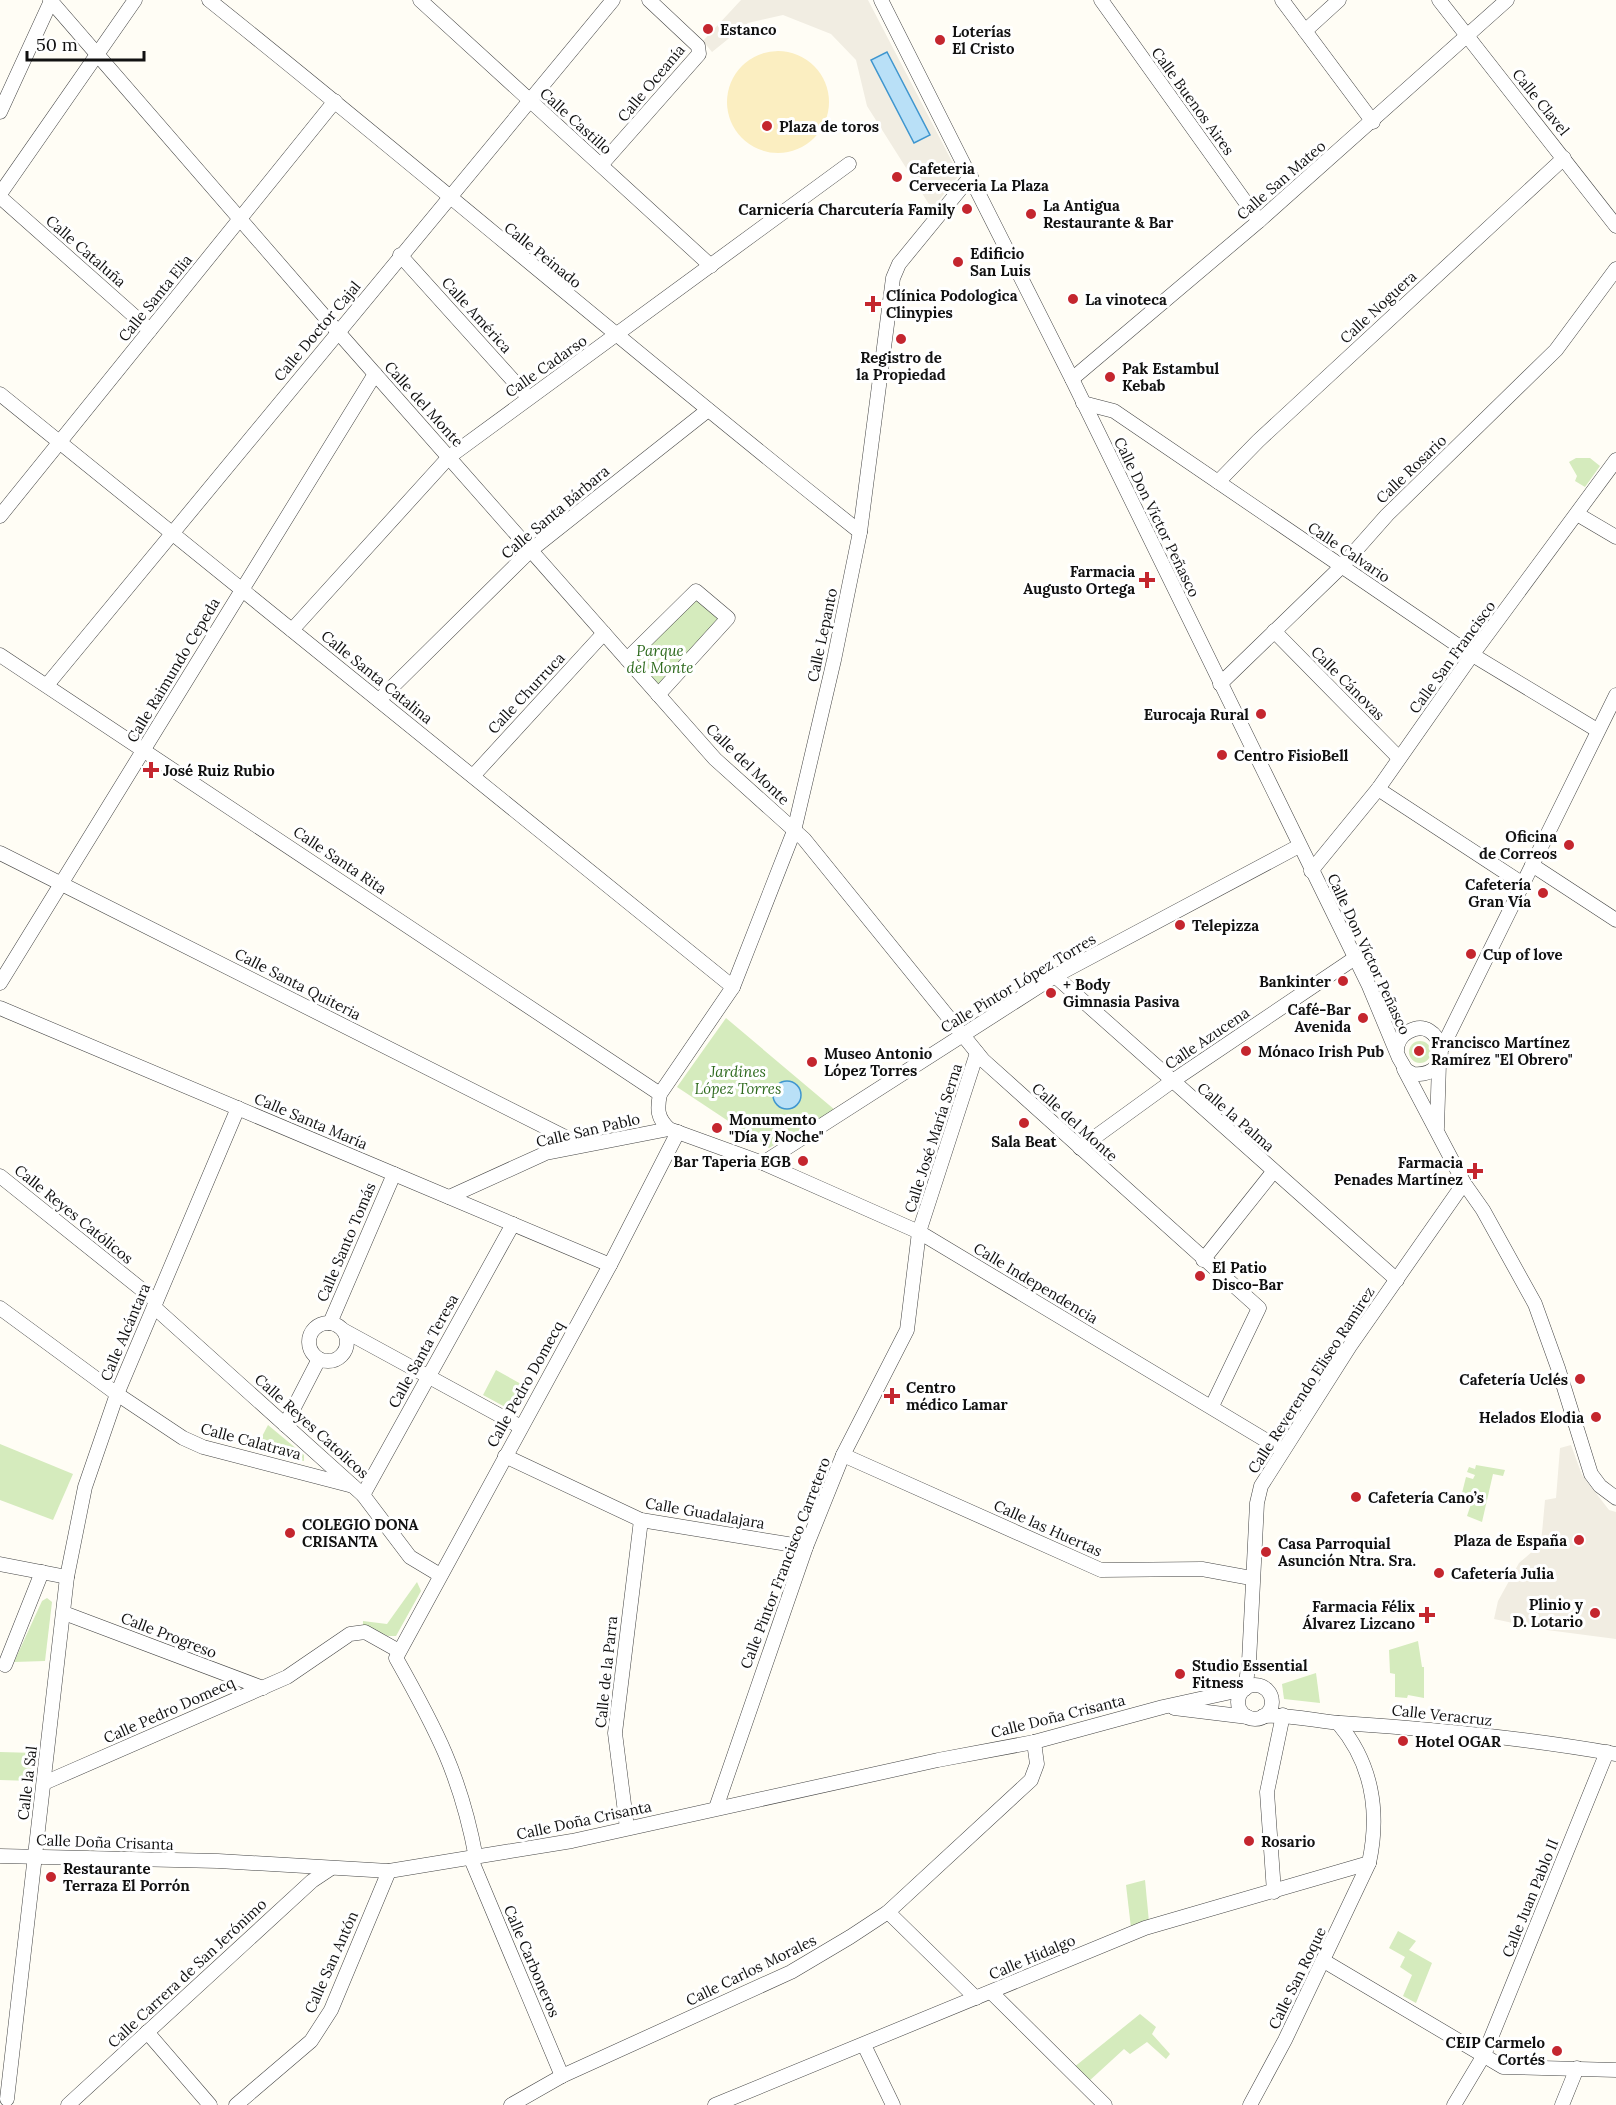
<svg xmlns="http://www.w3.org/2000/svg" width="1616" height="2105" viewBox="0 0 1616 2105" font-family="Lora,serif">
  <rect width="100%" height="100%" fill="#fffdf5"/>
  <g fill="#d5ebbd">
    <path d="M1576 458H1590L1600 466 1585 487 1575 481 1577 476 1569 462Z"/>
    <path d="M696 591 728 618 658 695 627 659Z"/>
    <path d="M726 1018 835 1110 769 1148 677 1087Z"/>
    <circle cx="1420" cy="1052" r="11"/>
    <path d="M496 1370 530 1389 521 1406 512 1404 507 1408 483 1395Z"/>
    <path d="M268 1425 304 1455V1461L255 1450Z"/>
    <path d="M0 1444 73 1474 53 1520 0 1500Z"/>
    <path d="M1476 1465 1505 1470 1503 1476 1493 1474 1482 1522 1467 1516 1472 1501 1461 1497 1466 1477 1473 1479 1475 1475 1467 1472 1469 1467 1475 1469Z"/>
    <path d="M417 1582 421 1591 396 1636H388L363 1625V1621L387 1624Z"/>
    <path d="M47 1598 52 1602 45 1661 14 1662 42 1601Z"/>
    <path d="M1418 1641 1422 1667H1424V1698L1408 1695 1407 1698 1395 1697V1674L1390 1673 1389 1650Z"/>
    <path d="M1316 1673 1320 1703 1284 1699 1282 1684Z"/>
    <path d="M0 1752 36 1753 32 1781 0 1780Z"/>
    <path d="M1145 1880 1149 1922 1131 1928 1126 1885Z"/>
    <path d="M1398 1931 1416 1941 1409 1950 1432 1963 1416 2003 1403 1996 1412 1975 1400 1967 1405 1957 1389 1948Z"/>
    <path d="M1140 2014 1156 2027 1152 2034 1170 2054 1166 2059 1147 2042 1130 2054 1124 2049 1088 2082 1073 2068Z"/>
  </g>
  <circle fill="#fbeec1" cx="778" cy="102" r="51"/>
  <g fill="#f1ede2">
    <path d="M741 0H868L959 175 932 209 867 106 856 60 831 34 783 15 748 23 712 52 703 41Z"/>
    <path d="M1571 1445 1582 1475 1609 1510 1616 1512V1639L1547 1630 1494 1619 1498 1601 1519 1563 1541 1544 1545 1500 1556 1498 1560 1448Z"/>
  </g>
  <g fill="#b9e0f7" stroke="#3f96cf" stroke-width="1.5">
    <path d="M887 52 930 135 914 143 871 60Z"/>
    <circle cx="787" cy="1095" r="14"/>
  </g>
  <g fill="none" stroke-linecap="round" stroke-linejoin="round">
    <defs>
      <g id="street">
        <path d="M50 0 338 332 715 759 804 839 983 1060 1259 1308 1212 1406"/>
        <path d="M209 0C428 175 640 358 860 532"/>
        <path d="M420 0 711 266"/>
        <path d="M881 0 1072 379 1369 986 1399 1058 1406 1070 1413 1074C1459 1078 1441 1012 1408 1032 1401 1036 1397 1042 1397 1051"/>
        <path d="M1101 0 1259 221"/>
        <path d="M1282 0 1373 122"/>
        <path d="M1439 0 1616 226"/>
        <path d="M1305 31 1339 0"/>
        <path d="M0 112 51 1"/>
        <path d="M601 165 699 54 698 46 649 0"/>
        <path d="M971 176 899 264 893 278 860 532 834 660 794 831 733 987 660 1094C657 1109 657 1118 669 1129L763 1163 919 1232 1282 1450"/>
        <path d="M0 194 135 0"/>
        <path d="M0 197 150 330"/>
        <path d="M400 255 528 397"/>
        <path d="M1072 379 1259 221 1507 0"/>
        <path d="M0 394 733 987"/>
        <path d="M1083 403 1114 411 1466 651 1597 730"/>
        <path d="M1218 482 1258 441 1564 158"/>
        <path d="M1577 514 1616 537"/>
        <path d="M0 516 335 101"/>
        <path d="M292 630 449 457 849 164"/>
        <path d="M1274 631 1399 758"/>
        <path d="M0 655 660 1094"/>
        <path d="M627 659 696 591 728 618 658 695"/>
        <path d="M1220 684 1341 567 1387 515 1556 350 1616 269"/>
        <path d="M47 685 613 0"/>
        <path d="M379 700 531 550 708 410"/>
        <path d="M473 776 604 633"/>
        <path d="M1378 789 1523 884"/>
        <path d="M0 853 581 1145"/>
        <path d="M1532 865 1616 920"/>
        <path d="M1311 871 1378 789 1472 655 1616 460"/>
        <path d="M1055 976 1397 1280"/>
        <path d="M0 983 375 374"/>
        <path d="M0 1008 610 1265"/>
        <path d="M1442 1048 1616 695"/>
        <path d="M1404 1069 1464 1183 1483 1210 1535 1304 1558 1368 1591 1474 1600 1486 1616 1498"/>
        <path d="M1437 1128 1439 1063"/>
        <path d="M1080 1148 1171 1082 1355 958"/>
        <path d="M763 1163 1055 976 1299 846"/>
        <path d="M0 1176 156 1301"/>
        <path d="M449 1197 546 1153 669 1129"/>
        <path d="M1203 1260 1273 1172"/>
        <path d="M154 1307 363 1495 410 1557 440 1575"/>
        <path d="M0 1308 117 1394 183 1438 203 1447 353 1486"/>
        <path d="M330 1323 394 1174"/>
        <circle cx="328" cy="1342" r="19"/>
        <path d="M343 1330 521 1427"/>
        <path d="M285 1425 319 1359"/>
        <path d="M843 1455 1101 1570 1202 1569 1251 1578"/>
        <path d="M505 1456 641 1520 806 1547"/>
        <path d="M363 1495 513 1224"/>
        <path d="M0 1564 67 1577"/>
        <path d="M64 1613 263 1688"/>
        <path d="M5 1665 42 1572"/>
        <circle cx="1255" cy="1702" r="17"/>
        <path d="M1174 1708 1248 1717"/>
        <path d="M1263 1716C1290 1714 1315 1721 1341 1723 1433 1729 1525 1738 1616 1754"/>
        <path d="M44 1783 287 1677 350 1634 365 1632 399 1651"/>
        <path d="M716 1808 806 1547 843 1455 907 1330 919 1232 977 1053"/>
        <path d="M627 1828 615 1733 641 1520"/>
        <path d="M0 1856 218 1861 389 1871 572 1841 938 1760 1034 1742 1163 1707 1245 1689 1249 1662 1257 1503 1261 1486 1350 1346 1464 1183"/>
        <path d="M476 1858C461 1776 436 1729 396 1658L610 1265 678 1132"/>
        <path d="M471 1859 562 2076"/>
        <path d="M1274 1892 1267 1792 1283 1715"/>
        <path d="M888 1912 976 1998"/>
        <path d="M1324 1961 1503 2067 1616 2070"/>
        <path d="M991 1992 1105 2105"/>
        <path d="M147 2032 210 2105"/>
        <path d="M864 2045 893 2105"/>
        <path d="M7 2099 67 1577 85 1487 117 1394 238 1108"/>
        <path d="M68 2105 312 1881 330 1869"/>
        <path d="M236 2105 311 2041 331 2010 389 1871"/>
        <path d="M511 2105 562 2076 791 1972 850 1937 888 1912 1031 1780 1037 1764 1034 1742"/>
        <path d="M715 2105 1145 1928 1369 1863"/>
        <path d="M1250 2105 1285 2040 1369 1863C1380 1812 1372 1763 1338 1723"/>
        <path d="M1454 2105 1484 2055 1607 1752"/>
        <path d="M1562 2105 1577 2068"/>
      </g>
    </defs>
    <use href="#street" stroke="#444" stroke-width="15"/>
    <use href="#street" stroke="#fff" stroke-width="14"/>
  </g>
  <g fill="#c4262e" stroke="#fff" stroke-width="2">
    <circle cx="708" cy="29" r="6"/>
    <circle cx="940" cy="40" r="6"/>
    <circle cx="767" cy="126" r="6"/>
    <circle cx="897" cy="177" r="6"/>
    <circle cx="967" cy="209" r="6"/>
    <circle cx="1031" cy="214" r="6"/>
    <circle cx="958" cy="262" r="6"/>
    <circle cx="1073" cy="299" r="6"/>
    <path d="M870 295h6v6h6v6h-6v6h-6v-6h-6v-6h6z"/>
    <circle cx="901" cy="339" r="6"/>
    <circle cx="1110" cy="377" r="6"/>
    <path d="M1144 571h6v6h6v6h-6v6h-6v-6h-6v-6h6z"/>
    <circle cx="1261" cy="714" r="6"/>
    <circle cx="1222" cy="755" r="6"/>
    <path d="M148 761h6v6h6v6h-6v6h-6v-6h-6v-6h6z"/>
    <circle cx="1569" cy="845" r="6"/>
    <circle cx="1543" cy="893" r="6"/>
    <circle cx="1180" cy="925" r="6"/>
    <circle cx="1471" cy="954" r="6"/>
    <circle cx="1343" cy="981" r="6"/>
    <circle cx="1051" cy="993" r="6"/>
    <circle cx="1363" cy="1018" r="6"/>
    <circle cx="1246" cy="1051" r="6"/>
    <circle cx="1419" cy="1051" r="6"/>
    <circle cx="812" cy="1062" r="6"/>
    <circle cx="1024" cy="1123" r="6"/>
    <circle cx="717" cy="1128" r="6"/>
    <circle cx="803" cy="1161" r="6"/>
    <path d="M1472 1162h6v6h6v6h-6v6h-6v-6h-6v-6h6z"/>
    <circle cx="1200" cy="1276" r="6"/>
    <circle cx="1580" cy="1379" r="6"/>
    <path d="M889 1387h6v6h6v6h-6v6h-6v-6h-6v-6h6z"/>
    <circle cx="1596" cy="1417" r="6"/>
    <circle cx="1356" cy="1497" r="6"/>
    <circle cx="290" cy="1533" r="6"/>
    <circle cx="1579" cy="1540" r="6"/>
    <circle cx="1266" cy="1552" r="6"/>
    <circle cx="1439" cy="1573" r="6"/>
    <circle cx="1595" cy="1613" r="6"/>
    <path d="M1424 1606h6v6h6v6h-6v6h-6v-6h-6v-6h6z"/>
    <circle cx="1180" cy="1674" r="6"/>
    <circle cx="1403" cy="1741" r="6"/>
    <circle cx="1249" cy="1841" r="6"/>
    <circle cx="51" cy="1877" r="6"/>
    <circle cx="1557" cy="2051" r="6"/>
  </g>
  <g text-anchor="middle" dominant-baseline="central" stroke-width="6" stroke-linejoin="round" paint-order="stroke">
    <g font-size="15" font-weight="bold" fill="#111" stroke="#fff" text-anchor="start">
      <text x="720" y="29">Estanco</text>
      <text x="952" y="31">Loterías<tspan x="952" dy="17">El Cristo</tspan></text>
      <text x="779" y="126">Plaza de toros</text>
      <text x="909" y="168">Cafeteria<tspan x="909" dy="17">Cerveceria La Plaza</tspan></text>
      <text x="1043" y="205">La Antigua<tspan x="1043" dy="17">Restaurante &amp; Bar</tspan></text>
      <text x="955" y="209" text-anchor="end">Carnicería Charcutería Family</text>
      <text x="970" y="253">Edificio<tspan x="970" dy="17">San Luis</tspan></text>
      <text x="886" y="295">Clínica Podologica<tspan x="886" dy="17">Clinypies</tspan></text>
      <text x="1085" y="299">La vinoteca</text>
      <text x="901" y="357" text-anchor="middle">Registro de<tspan x="901" dy="17">la Propiedad</tspan></text>
      <text x="1122" y="368">Pak Estambul<tspan x="1122" dy="17">Kebab</tspan></text>
      <text x="1135" y="571" text-anchor="end">Farmacia<tspan x="1135" dy="17">Augusto Ortega</tspan></text>
      <text x="1249" y="714" text-anchor="end">Eurocaja Rural</text>
      <text x="1234" y="755">Centro FisioBell</text>
      <text x="163" y="770">José Ruiz Rubio</text>
      <text x="1557" y="836" text-anchor="end">Oficina<tspan x="1557" dy="17">de Correos</tspan></text>
      <text x="1531" y="884" text-anchor="end">Cafetería<tspan x="1531" dy="17">Gran Vía</tspan></text>
      <text x="1192" y="925">Telepizza</text>
      <text x="1483" y="954">Cup of love</text>
      <text x="1331" y="981" text-anchor="end">Bankinter</text>
      <text x="1063" y="984">+ Body<tspan x="1063" dy="17">Gimnasia Pasiva</tspan></text>
      <text x="1351" y="1009" text-anchor="end">Café-Bar<tspan x="1351" dy="17">Avenida</tspan></text>
      <text x="1431" y="1042">Francisco Martínez<tspan x="1431" dy="17">Ramírez "El Obrero"</tspan></text>
      <text x="1258" y="1051">Mónaco Irish Pub</text>
      <text x="824" y="1053">Museo Antonio<tspan x="824" dy="17">López Torres</tspan></text>
      <text x="729" y="1119">Monumento<tspan x="729" dy="17">"Día y Noche"</tspan></text>
      <text x="1024" y="1141" text-anchor="middle">Sala Beat</text>
      <text x="791" y="1161" text-anchor="end">Bar Taperia EGB</text>
      <text x="1463" y="1162" text-anchor="end">Farmacia<tspan x="1463" dy="17">Penades Martínez</tspan></text>
      <text x="1212" y="1267">El Patio<tspan x="1212" dy="17">Disco-Bar</tspan></text>
      <text x="1568" y="1379" text-anchor="end">Cafetería Uclés</text>
      <text x="906" y="1387">Centro<tspan x="906" dy="17">médico Lamar</tspan></text>
      <text x="1584" y="1417" text-anchor="end">Helados Elodia</text>
      <text x="1368" y="1497">Cafetería Cano’s</text>
      <text x="302" y="1524">COLEGIO DONA<tspan x="302" dy="17">CRISANTA</tspan></text>
      <text x="1567" y="1540" text-anchor="end">Plaza de España</text>
      <text x="1278" y="1543">Casa Parroquial<tspan x="1278" dy="17">Asunción Ntra. Sra.</tspan></text>
      <text x="1451" y="1573">Cafetería Julia</text>
      <text x="1583" y="1604" text-anchor="end">Plinio y<tspan x="1583" dy="17">D. Lotario</tspan></text>
      <text x="1415" y="1606" text-anchor="end">Farmacia Félix<tspan x="1415" dy="17">Álvarez Lizcano</tspan></text>
      <text x="1192" y="1665">Studio Essential<tspan x="1192" dy="17">Fitness</tspan></text>
      <text x="1415" y="1741">Hotel OGAR</text>
      <text x="1261" y="1841">Rosario</text>
      <text x="63" y="1868">Restaurante<tspan x="63" dy="17">Terraza El Porrón</tspan></text>
      <text x="1545" y="2042" text-anchor="end">CEIP Carmelo<tspan x="1545" dy="17">Cortés</tspan></text>
    </g>
    <g font-size="15" fill="#111" stroke="#fff">
      <text transform="translate(651 83) rotate(-50)">Calle Oceanía</text>
      <text transform="translate(1193 101) rotate(54)">Calle Buenos Aires</text>
      <text transform="translate(1541 102) rotate(51)">Calle Clavel</text>
      <text transform="translate(576 121) rotate(42)">Calle Castillo</text>
      <text transform="translate(1281 180) rotate(-41)">Calle San Mateo</text>
      <text transform="translate(86 251) rotate(41)">Calle Cataluña</text>
      <text transform="translate(543 255) rotate(39)">Calle Peinado</text>
      <text transform="translate(155 298) rotate(-51)">Calle Santa Elia</text>
      <text transform="translate(1378 307) rotate(-43)">Calle Noguera</text>
      <text transform="translate(477 315) rotate(48)">Calle América</text>
      <text transform="translate(317 331) rotate(-50)">Calle Doctor Cajal</text>
      <text transform="translate(546 366) rotate(-35)">Calle Cadarso</text>
      <text transform="translate(424 404) rotate(48)">Calle del Monte</text>
      <text transform="translate(1411 469) rotate(-44)">Calle Rosario</text>
      <text transform="translate(555 512) rotate(-40)">Calle Santa Bárbara</text>
      <text transform="translate(1157 517) rotate(64)">Calle Don Víctor Peñasco</text>
      <text transform="translate(1349 552) rotate(34)">Calle Calvario</text>
      <text transform="translate(822 635) rotate(-78)">Calle Lepanto</text>
      <text transform="translate(1452 657) rotate(-54)">Calle San Francisco</text>
      <text transform="translate(173 670) rotate(-59)">Calle Raimundo Cepeda</text>
      <text transform="translate(377 677) rotate(39)">Calle Santa Catalina</text>
      <text transform="translate(1348 683) rotate(45)">Calle Cánovas</text>
      <text transform="translate(526 693) rotate(-47)">Calle Churruca</text>
      <text transform="translate(748 764) rotate(44)">Calle del Monte</text>
      <text transform="translate(340 860) rotate(34)">Calle Santa Rita</text>
      <text transform="translate(1369 954) rotate(65)">Calle Don Víctor Peñasco</text>
      <text transform="translate(1018 983) rotate(-31)">Calle Pintor López Torres</text>
      <text transform="translate(298 984) rotate(27)">Calle Santa Quiteria</text>
      <text transform="translate(1207 1038) rotate(-34)">Calle Azucena</text>
      <text transform="translate(1236 1117) rotate(41)">Calle la Palma</text>
      <text transform="translate(311 1121) rotate(23)">Calle Santa María</text>
      <text transform="translate(1075 1122) rotate(42)">Calle del Monte</text>
      <text transform="translate(588 1130) rotate(-13)">Calle San Pablo</text>
      <text transform="translate(933 1138) rotate(-72)">Calle José María Serna</text>
      <text transform="translate(74 1214) rotate(39)">Calle Reyes Católicos</text>
      <text transform="translate(346 1242) rotate(-67)">Calle Santo Tomás</text>
      <text transform="translate(1036 1283) rotate(31)">Calle Independencia</text>
      <text transform="translate(125 1332) rotate(-67)">Calle Alcántara</text>
      <text transform="translate(423 1351) rotate(-61)">Calle Santa Teresa</text>
      <text transform="translate(1311 1380) rotate(-57)">Calle Reverendo Eliseo Ramirez</text>
      <text transform="translate(525 1384) rotate(-61)">Calle Pedro Domecq</text>
      <text transform="translate(312 1426) rotate(42)">Calle Reyes Catolicos</text>
      <text transform="translate(251 1441) rotate(15)">Calle Calatrava</text>
      <text transform="translate(705 1513) rotate(10)">Calle Guadalajara</text>
      <text transform="translate(1048 1528) rotate(24)">Calle las Huertas</text>
      <text transform="translate(785 1563) rotate(-69)">Calle Pintor Francisco Carretero</text>
      <text transform="translate(169 1635) rotate(21)">Calle Progreso</text>
      <text transform="translate(606 1672) rotate(-84)">Calle de la Parra</text>
      <text transform="translate(169 1710) rotate(-24)">Calle Pedro Domecq</text>
      <text transform="translate(1442 1715) rotate(6)">Calle Veracruz</text>
      <text transform="translate(1058 1716) rotate(-14)">Calle Doña Crisanta</text>
      <text transform="translate(27 1783) rotate(-83)">Calle la Sal</text>
      <text transform="translate(584 1820) rotate(-12)">Calle Doña Crisanta</text>
      <text transform="translate(105 1842) rotate(2)">Calle Doña Crisanta</text>
      <text transform="translate(1530 1898) rotate(-68)">Calle Juan Pablo II</text>
      <text transform="translate(1032 1957) rotate(-23)">Calle Hidalgo</text>
      <text transform="translate(532 1961) rotate(67)">Calle Carboneros</text>
      <text transform="translate(331 1962) rotate(-66)">Calle San Antón</text>
      <text transform="translate(751 1970) rotate(-26)">Calle Carlos Morales</text>
      <text transform="translate(187 1973) rotate(-43)">Calle Carrera de San Jerónimo</text>
      <text transform="translate(1297 1978) rotate(-64)">Calle San Roque</text>
    </g>
    <g font-size="15" font-style="italic" fill="#2f6b1f" stroke="#fff">
      <text x="660" y="650">Parque<tspan x="660" dy="17">del Monte</tspan></text>
      <text x="738" y="1071">Jardines<tspan x="738" dy="17">López Torres</tspan></text>
    </g>
  </g>
  <path d="M27 51v9h117v-9" fill="none" stroke="#111111" stroke-width="3"/>
  <text x="36" y="51" font-size="18" fill="#111111" stroke="#ffffff" stroke-width="4.5" paint-order="stroke">50 m</text>
</svg>
